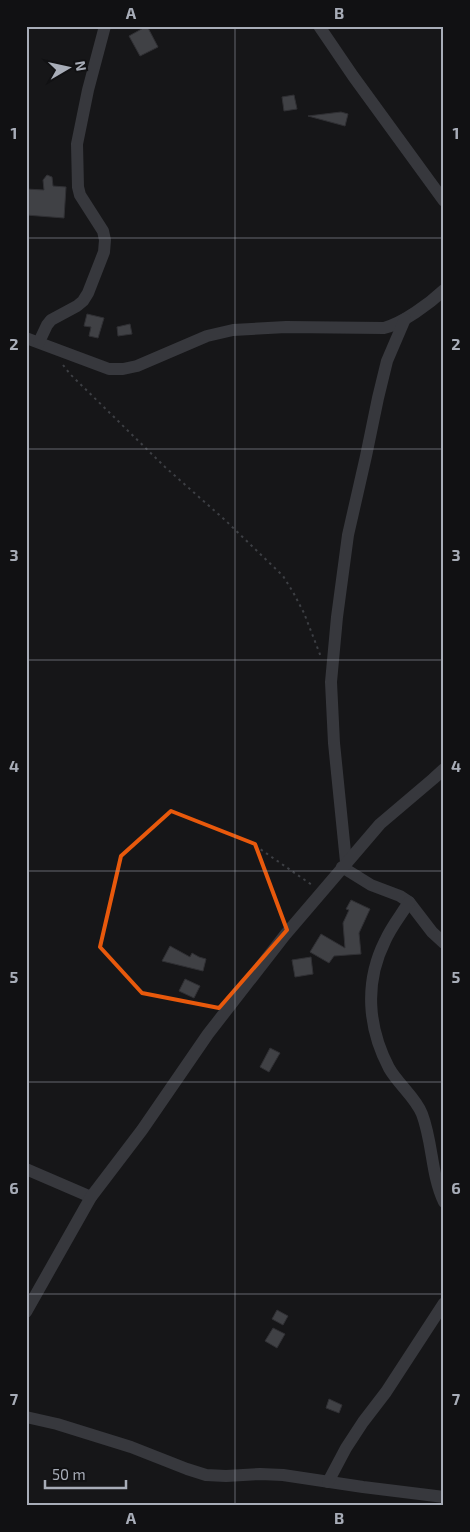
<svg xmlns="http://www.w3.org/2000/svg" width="470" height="1532" viewBox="0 0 470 1532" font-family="'Exo 2',sans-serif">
  <rect width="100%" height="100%" fill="#161618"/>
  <g fill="#404145" stroke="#303034">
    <path d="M147 26 158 47 140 56 129 36Z"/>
    <path d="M294 95 297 109 284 111 282 97Z"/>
    <path d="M341 112 348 114 345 126 308 116Z"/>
    <path d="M47 175 52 177 53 186 66 187 64 218 26 215V189L44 190 43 180Z"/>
    <path d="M87 314 104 318 98 338 89 336 91 327 84 326Z"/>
    <path d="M130 324 132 334 118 336 117 327Z"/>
    <path d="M351 900 370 909 359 933 361 954 334 956 329 963 310 952 321 934 345 948 343 923 349 910 346 909Z"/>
    <path d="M170 946 190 957 192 953 199 957 206 959 203 971 162 961Z"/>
    <path d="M311 957 313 974 295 977 292 960Z"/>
    <path d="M185 979 200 986 194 998 179 991Z"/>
    <path d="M270 1048 280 1053 269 1072 260 1067Z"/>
    <path d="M277 1310 288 1316 283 1325 272 1319Z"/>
    <path d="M273 1328 285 1334 277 1348 265 1341Z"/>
    <path d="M329 1399 342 1405 339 1413 326 1408Z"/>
  </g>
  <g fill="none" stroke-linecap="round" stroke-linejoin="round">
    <g stroke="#3d3f44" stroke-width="2" stroke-dasharray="2.5 4" stroke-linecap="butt">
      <path d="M63 365 70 374 165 467 225 520 283 576 293 592 304 613 321 657"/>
      <path d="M250 842 312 885"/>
    </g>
    <g stroke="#37383d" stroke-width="12">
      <path d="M319 26 353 76 444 201"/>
      <path d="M26 338 109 369H123L137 366 207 336 233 330 286 327 384 328C403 323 429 304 444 290"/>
      <path d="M39 342 47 325 51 320 77 306 83 301 88 293 104 252 105 240 103 231 80 195 78 187 77 144 88 90 105 26"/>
      <path d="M346 862 334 743 331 682 337 617 348 535 366 456 378 398 387 361 405 319"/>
      <path d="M342 867 371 885 400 896 409 902 432 932 444 943"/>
      <path d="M409 902C401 915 391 927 385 941 364 983 368 1028 389 1068 398 1084 416 1098 422 1114 433 1143 431 1175 444 1202"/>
      <path d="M26 1169 91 1197"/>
      <path d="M26 1312 91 1197 142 1130 208 1034 285 935 380 824 433 779 444 769"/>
      <path d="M26 1417 57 1424 131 1447 187 1469 206 1475 226 1476 260 1474 283 1475 363 1487 444 1497"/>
      <path d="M328 1482 346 1448 363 1422 386 1392 444 1303"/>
    </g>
  </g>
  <path fill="none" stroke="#e8590c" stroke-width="4" stroke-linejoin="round" d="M171 811 255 844 287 930 219 1008 142 993 100 947 121 856Z"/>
  <path fill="none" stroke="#a8adb8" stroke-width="1" stroke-opacity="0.55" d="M235 26V1506M26 238H444M26 449H444M26 660H444M26 871H444M26 1082H444M26 1294H444"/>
  <rect width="470" height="1532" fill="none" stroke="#111113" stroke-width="55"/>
  <g transform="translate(68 68) rotate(81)" stroke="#111113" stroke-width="4" paint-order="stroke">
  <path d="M0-4L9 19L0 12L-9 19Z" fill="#a8adb8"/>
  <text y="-8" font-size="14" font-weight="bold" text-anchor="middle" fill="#a8adb8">N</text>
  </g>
  <path d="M45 1480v8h81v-8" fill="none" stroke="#a8adb8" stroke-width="2.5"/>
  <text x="52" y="1480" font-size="15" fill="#a8adb8" stroke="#111113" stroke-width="4" paint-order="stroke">50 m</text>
  <rect x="28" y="28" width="414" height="1476" fill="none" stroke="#a8adb8" stroke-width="2"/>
  <g font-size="16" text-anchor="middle" font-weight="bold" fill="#a8adb8">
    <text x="131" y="19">A</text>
    <text x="339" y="19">B</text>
    <text x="14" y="139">1</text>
    <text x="456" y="139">1</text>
    <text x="14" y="350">2</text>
    <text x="456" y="350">2</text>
    <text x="14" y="561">3</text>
    <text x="456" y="561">3</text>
    <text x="14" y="772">4</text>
    <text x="456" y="772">4</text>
    <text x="14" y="983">5</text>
    <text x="456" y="983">5</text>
    <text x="14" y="1194">6</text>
    <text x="456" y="1194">6</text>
    <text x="14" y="1405">7</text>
    <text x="456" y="1405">7</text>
    <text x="131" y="1524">A</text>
    <text x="339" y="1524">B</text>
  </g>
</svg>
